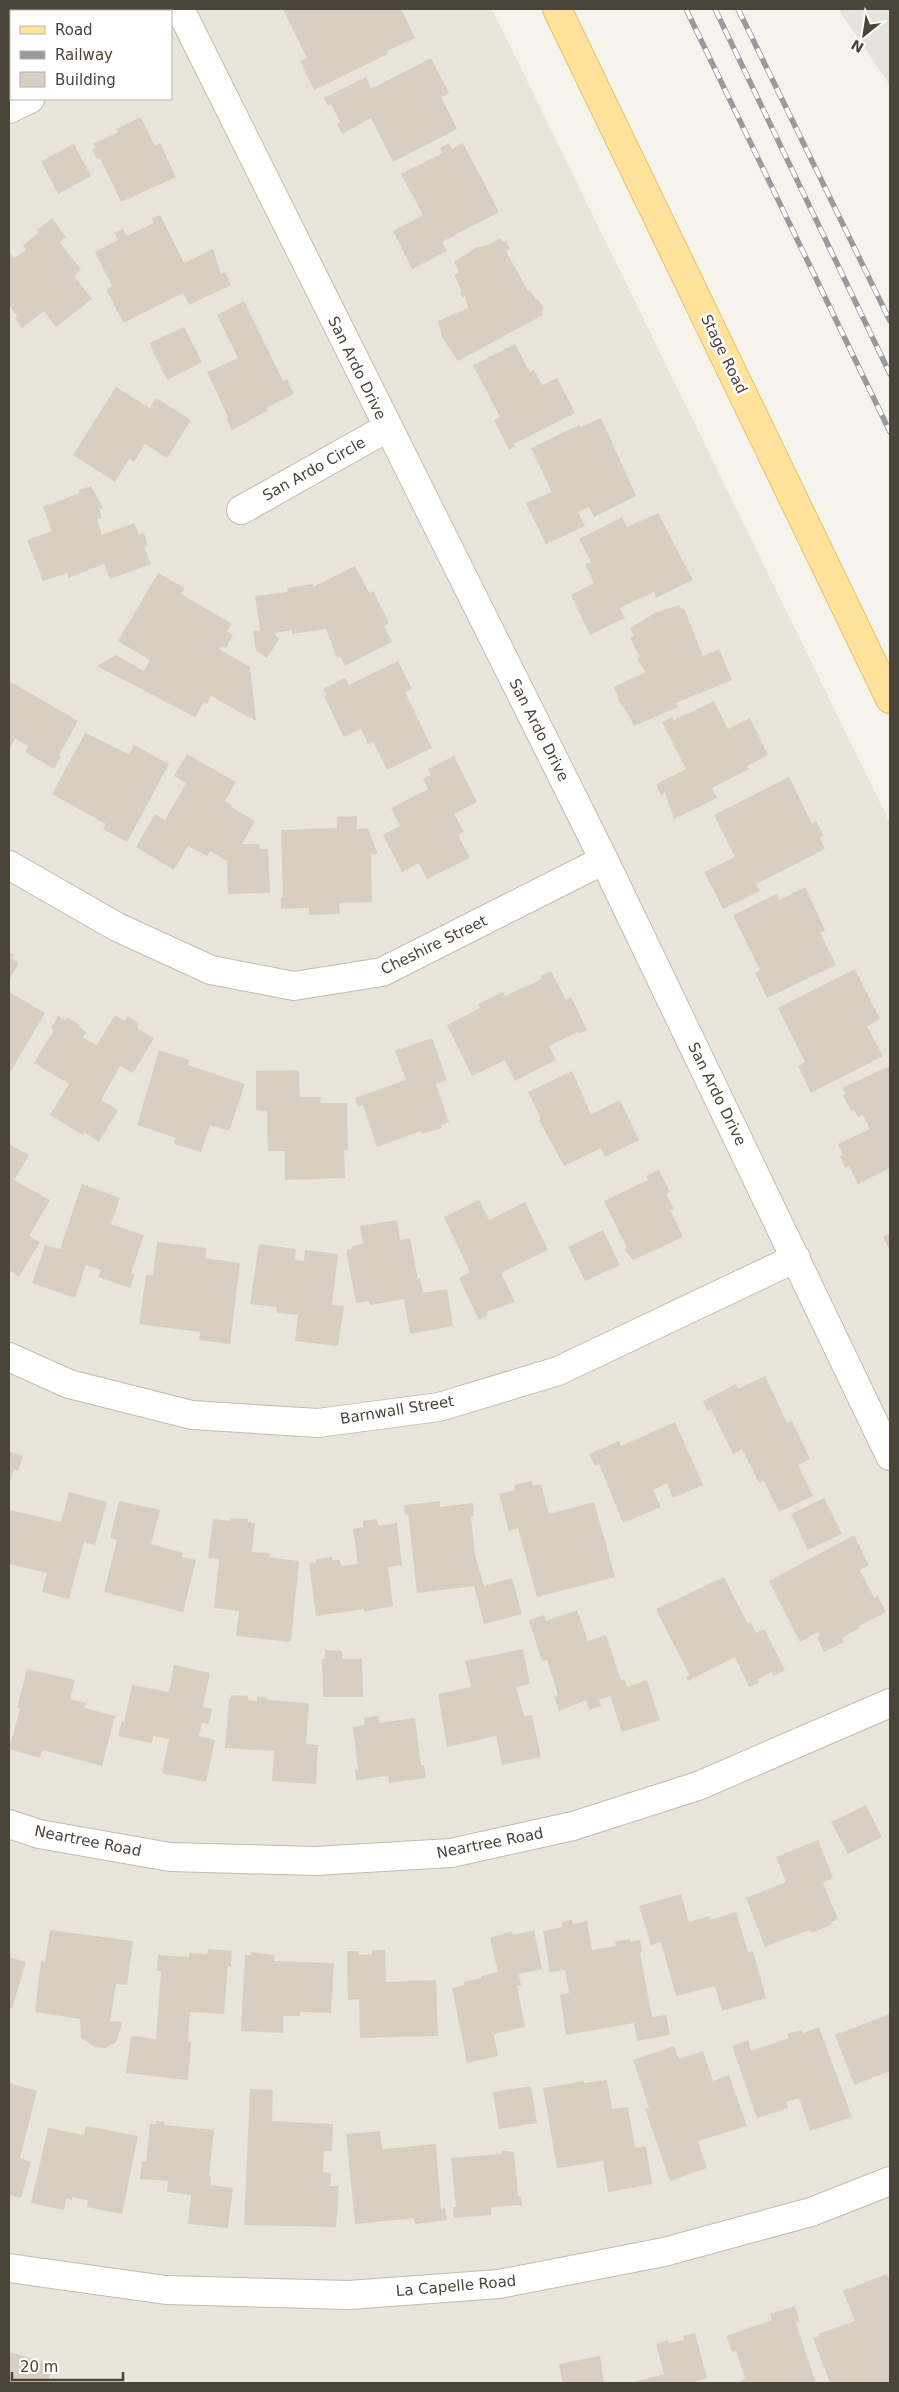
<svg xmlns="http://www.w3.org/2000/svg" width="899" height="2392" viewBox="0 0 899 2392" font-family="'DejaVu Sans',sans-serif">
  <rect width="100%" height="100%" fill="#f6f3ec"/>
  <path fill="#eae5da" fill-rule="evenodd" d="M9 9H492L890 823V2383H9ZM11 11H171V99H11Z"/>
  <path fill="#e6e2dd" d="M839 9H890V85L843 16Z"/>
  <g fill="#d8cfc1">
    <path d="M21 9H60L61 11H22Z"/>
    <path d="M283 9H401L415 38 387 51 388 54 314 90 300 61 307 58Z"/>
    <path d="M431 58 449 93 441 97 457 129 393 162 371 118 342 134 337 124 340 122 331 104 328 106 324 98 366 77 371 89Z"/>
    <path d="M141 117 155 146 160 143 176 177 121 202 100 158 97 159 92 150 96 148 93 144 118 132 116 129Z"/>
    <path d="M449 143 452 149 463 143 499 212 442 242 447 251 412 269 393 231 423 215 401 174 443 153 440 148Z"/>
    <path d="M74 144 91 176 58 194 41 161Z"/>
    <path d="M160 215 184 263 213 249 221 274 225 272 231 285 189 305 183 293 123 323 106 289 112 286 95 252 118 240 114 233 123 229 127 236 154 223 152 219Z"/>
    <path d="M52 218 66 237 60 242 81 270 74 276 92 299 56 327 44 311 22 328 15 318 17 316 9 305V251L14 258 26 250 23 245 39 233 37 230Z"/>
    <path d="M500 238 503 242 506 240 510 249 506 251 528 291 530 290 536 300 538 299 544 309 541 311 543 315 458 361 442 337 438 321 468 308 465 296 463 298 460 293 462 292 454 275 459 272 454 262 477 247 488 245Z"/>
    <path d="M244 301 283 381 287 379 294 394 266 408 267 411 232 430 226 418 228 417 207 372 238 358 217 315Z"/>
    <path d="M184 327 202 362 167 380 149 343Z"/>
    <path d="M515 344 530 372 534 370 542 385 557 378 575 413 514 444 515 446 509 450 494 420 500 417 473 365Z"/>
    <path d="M116 387 150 408 156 398 191 420 167 458 145 444 134 462 129 459 115 482 73 455Z"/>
    <path d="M601 418 636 496 594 517 589 507 578 512 585 526 546 544 526 503 552 492 531 448 579 425 580 427Z"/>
    <path d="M91 486 103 508 99 509 102 518 97 519 102 535 134 523 139 535 144 533 148 546 144 547 151 564 110 579 104 564 68 578 67 573 43 581 27 540 52 531 43 507 80 493 79 490Z"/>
    <path d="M658 513 693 580 656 598 654 592 620 608 625 618 590 635 571 595 594 583 585 564 591 562 579 539 622 517 627 527Z"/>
    <path d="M355 566 369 593 373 591 389 623 384 626 392 642 345 666 340 656 337 658 326 629 292 634V630L274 633 279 639 267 658 256 651 253 631 260 630 255 596 288 592 287 588 313 584V587Z"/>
    <path d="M158 573 185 588 181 594 232 624 227 632 233 635 226 648 222 646 219 649 250 667 256 721 211 696 207 704 204 702 195 717 97 666 116 655 144 671 150 660 118 641Z"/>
    <path d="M679 605 681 609 684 608 703 656 719 649 732 680 676 703 678 707 634 726 627 712 620 703 614 687 646 672 637 659 640 657 630 638 634 636 630 628 655 613Z"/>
    <path d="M398 661 412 689 405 692 432 748 387 770 373 741 368 744 361 729 344 737 324 696 327 695 323 689 345 678 349 685Z"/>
    <path d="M11 682 78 721 59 755 61 756 54 769 25 752 28 746 15 739 9 749V687Z"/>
    <path d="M714 701 728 729 750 718 768 755 747 766 749 769 712 788 717 798 674 819 665 793 661 795 656 784 686 769 662 722 672 717 674 720Z"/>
    <path d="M85 733 129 754 134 745 169 764 127 842 103 829 106 824 52 794Z"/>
    <path d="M187 754 236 782 225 801 232 805 231 807 255 821 242 844H259L260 849H268L270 893 228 894 227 861 210 851 207 856 188 846 174 870 136 847 155 814 165 820 186 783 174 776Z"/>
    <path d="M454 756 477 802 454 814 464 832 458 835 470 858 427 879 419 863 402 872 383 835 400 826 391 808 428 789 423 779 431 775 428 769Z"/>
    <path d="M789 777 812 824 816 821 824 836 820 838 825 849 756 884 760 891 723 909 704 872 735 857 714 815Z"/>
    <path d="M357 816V829H368L378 854H371L372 902 339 903 340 914 309 915V908L281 909V897H283L281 830 337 828V817Z"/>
    <path d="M805 887 825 930 820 933 836 965 767 998 755 973 760 970 733 915 777 894 779 900Z"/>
    <path d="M9 952 14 955 12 959 19 963 9 980Z"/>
    <path d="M855 969 880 1019 867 1026 883 1056 811 1093 798 1066 805 1062 778 1008Z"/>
    <path d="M551 971 566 1000 571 997 587 1030 579 1034 578 1032 549 1046 556 1060 515 1081 505 1060 472 1076 447 1025 480 1008 478 1004 503 992 505 996 542 979 541 976Z"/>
    <path d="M9 992 45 1013 9 1074Z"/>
    <path d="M115 1015 125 1021 128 1016 139 1023 137 1028 154 1038 133 1073 120 1066 101 1100 118 1110 99 1142 84 1132 83 1135 50 1115 69 1084 34 1063 54 1030 51 1028 58 1016 65 1020 67 1017 80 1025 79 1027 86 1032 83 1038 97 1045Z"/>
    <path d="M432 1038 447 1080 436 1084 449 1122 441 1125 442 1128 422 1134 421 1131 377 1147 363 1105 358 1107 355 1098 406 1080 395 1051Z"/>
    <path d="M159 1050 189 1060 188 1065 245 1084 229 1131 210 1125 201 1152 174 1144 176 1138 137 1125Z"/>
    <path d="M890 1066V1168L858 1184 849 1166 845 1168 840 1156 843 1155 838 1144 870 1129 863 1115 858 1117 854 1110 851 1111 843 1095 846 1094 842 1088Z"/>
    <path d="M299 1070 300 1097H321L320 1103H347L348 1150H344L345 1178 285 1180V1151H268L267 1111 256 1110V1071Z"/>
    <path d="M572 1071 591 1114 620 1100 639 1140 605 1157 601 1148 564 1166 539 1120 541 1119 528 1092Z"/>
    <path d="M9 1144 29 1155 14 1180 50 1200 29 1236 40 1242 19 1277 9 1270Z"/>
    <path d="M659 1170 670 1192 666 1194 674 1209 670 1210 683 1237 633 1260 624 1249 627 1248 604 1201 648 1180 646 1176Z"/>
    <path d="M82 1184 120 1198 111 1224 144 1235 131 1273 135 1274 130 1288 98 1277 101 1270 86 1265 75 1298 32 1283 45 1245 60 1249Z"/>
    <path d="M479 1200 489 1220 525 1202 548 1250 501 1273 515 1302 486 1312 488 1315 479 1320 459 1278 470 1272 444 1217Z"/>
    <path d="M397 1220 400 1240 410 1238 418 1279 420 1278 423 1293 447 1289 453 1326 410 1334 404 1299 370 1305 369 1301 356 1303 346 1250 352 1249V1246L363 1244 360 1226Z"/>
    <path d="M603 1230 620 1265 585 1281 568 1247Z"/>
    <path d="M890 1233V1251L883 1237Z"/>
    <path d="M157 1242 206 1248 205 1258 240 1263 230 1344 199 1340 200 1332 139 1324 146 1275H153Z"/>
    <path d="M259 1244 296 1249 295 1260 304 1261 305 1250 338 1254 332 1305 344 1306 338 1346 295 1341 298 1315 277 1313V1307L250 1304Z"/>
    <path d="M765 1376 787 1423 792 1421 810 1459 798 1465 813 1496 779 1512 764 1481 759 1483 742 1449 733 1454 711 1409 708 1411 703 1401 736 1384 738 1389Z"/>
    <path d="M675 1422 703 1485 673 1498 667 1483 653 1490 661 1507 623 1523 599 1464 595 1466 589 1454 619 1441 621 1446Z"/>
    <path d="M9 1451 23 1456 18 1471 14 1469 9 1484Z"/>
    <path d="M532 1481 533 1486 541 1484 549 1514 594 1502 615 1577 537 1597 518 1528 509 1531 499 1494 515 1490 514 1485Z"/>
    <path d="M69 1492 107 1502 95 1545 84 1542 69 1599 42 1592 47 1573 9 1564 10 1510 61 1522Z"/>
    <path d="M824 1498 842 1534 808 1550 791 1514Z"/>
    <path d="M119 1501 160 1510 151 1544 183 1553 182 1557 196 1560 183 1612 104 1592 117 1540 110 1538Z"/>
    <path d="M440 1501V1507L473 1503 474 1516 471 1517 475 1555 484 1586 512 1578 522 1614 484 1624 474 1586 417 1593 408 1514 405 1515 404 1505Z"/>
    <path d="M230 1518 248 1519V1522L255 1523 252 1552 270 1553 269 1557 299 1561 291 1642 236 1636 239 1611 214 1608 219 1559 208 1558 213 1519 231 1521Z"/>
    <path d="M377 1519 378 1526 397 1523 402 1565 388 1567 393 1606 364 1612V1609L316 1616 309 1563 316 1562V1559L332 1557 333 1560H340L341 1566 358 1564 353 1529 363 1527V1521Z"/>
    <path d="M854 1535 869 1565 860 1570 874 1598 878 1596 886 1612 859 1626 860 1628 842 1638 844 1642 824 1652 817 1637 820 1635 818 1632 800 1642 769 1581Z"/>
    <path d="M724 1577 748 1624 751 1622 756 1633 764 1629 785 1670 774 1676 772 1672 757 1680 759 1683 749 1687 735 1657 688 1681 686 1677 690 1676 656 1609Z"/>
    <path d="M577 1610 588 1641 606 1635 621 1680 624 1679 627 1687 647 1680 660 1720 622 1732 610 1696 599 1700 601 1706 589 1710 586 1700 559 1711 554 1697 558 1695 547 1660 542 1661 529 1620 544 1615 546 1621Z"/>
    <path d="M523 1649 530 1684 516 1687 524 1716 532 1715 541 1757 502 1765 496 1736 447 1747 438 1694 471 1687 465 1661Z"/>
    <path d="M325 1650 342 1651V1659H362L363 1697H323L322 1659H325Z"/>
    <path d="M174 1665 210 1673 203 1707 212 1709 209 1724 202 1723 199 1736 215 1740 206 1782 162 1773 169 1739 153 1736 152 1743 118 1736 122 1721 124 1722 132 1685 169 1692Z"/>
    <path d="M27 1669 75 1680 70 1699 86 1703 84 1708 115 1716 102 1766 43 1750 40 1758 9 1749 20 1709 17 1708Z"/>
    <path d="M231 1695 248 1696V1700L257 1701V1697L267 1698V1700L309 1703 306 1744 318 1745 316 1784 272 1781 274 1751 225 1748 229 1699H231Z"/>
    <path d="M378 1716 379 1723 415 1718 421 1765H424L426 1778 389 1783 388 1776 356 1780 355 1770H358L353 1727 365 1725 364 1718Z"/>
    <path d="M866 1805 882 1837 848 1854 831 1822Z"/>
    <path d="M818 1840 833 1878 823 1883 838 1919 831 1922 833 1924 811 1933 809 1930 765 1947 746 1898 786 1882 776 1857Z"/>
    <path d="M681 1894 689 1922 709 1916 710 1920 736 1912 748 1952 753 1951 766 1998 722 2011 715 1986 676 1996 661 1942 651 1945 639 1906Z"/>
    <path d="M572 1920 573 1924 587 1921 592 1950 616 1946 615 1942 630 1939 631 1942 640 1940 642 1952 640 1953 652 2017 666 2015 670 2035 637 2041 634 2023 566 2035 560 1995 569 1993 565 1970 550 1972 543 1931 562 1927 561 1922Z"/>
    <path d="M50 1930 133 1941 127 1985 116 1984 110 2021 123 2022 116 2042 105 2048 95 2047 81 2038 80 2019 35 2012 41 1961 45 1962Z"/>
    <path d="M534 1930 542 1969 519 1974 521 1986H517L525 2027 494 2034 498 2056 467 2063 452 1988 464 1985V1982L482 1978 481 1976 498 1972 490 1938 512 1931 513 1935Z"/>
    <path d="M208 1949 232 1951 231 1967 228 1966 224 2014 190 2012 188 2041 191 2042 188 2080 126 2073 131 2036 156 2039 161 1971H157L158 1955 189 1957V1953L207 1954Z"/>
    <path d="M372 1950H385L386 1982 436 1980 438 2036 360 2038 359 1999 348 2000 347 1951H359L358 1955 372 1954Z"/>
    <path d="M251 1952 275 1955 274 1961 334 1963 331 2013 300 2012V2016H283V2033L241 2031 245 1955H251Z"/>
    <path d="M9 1957 26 1962 12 2008 9 2007Z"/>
    <path d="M890 2014V2071L854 2085 835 2035Z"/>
    <path d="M819 2027 852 2117 810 2131 799 2098 786 2102 788 2108 757 2118 732 2046 748 2040 751 2051 789 2038 787 2034 802 2030 803 2033Z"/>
    <path d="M674 2046 679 2059 703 2051 713 2081 729 2075 747 2126 698 2141 707 2168 670 2181 645 2109 649 2108 633 2060Z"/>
    <path d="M607 2080 612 2109 628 2107 635 2148 646 2146 652 2184 608 2192 603 2161 557 2168 543 2088 583 2081 584 2083Z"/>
    <path d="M9 2083 37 2091 20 2158 31 2162 21 2198 9 2195Z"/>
    <path d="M531 2086 537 2123 499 2129 493 2092Z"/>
    <path d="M250 2089 273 2090 272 2121 333 2124 332 2151H324L323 2172 331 2173 330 2186H339L336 2227 244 2225Z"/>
    <path d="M156 2121 165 2122 164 2125 214 2130 209 2176 211 2177 210 2185 233 2188 228 2228 188 2224 191 2195 167 2192 168 2181 140 2179 142 2161 146 2162 150 2124H156Z"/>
    <path d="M86 2126 138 2136 122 2214 87 2207 88 2200 72 2197V2200L66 2199 64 2210 31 2203 48 2128 84 2135Z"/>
    <path d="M380 2131 382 2149 436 2144 441 2209 445 2208 447 2220 415 2224 414 2218 355 2224 346 2134Z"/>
    <path d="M501 2150 514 2152 518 2196H521L522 2205 491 2207V2215L454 2218 453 2207H456L451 2158 502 2154Z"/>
    <path d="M887 2274 890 2282V2383H830L813 2338 819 2336 818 2334 855 2321 843 2291Z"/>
    <path d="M795 2306 800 2322 796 2323 816 2383H742L741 2380 745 2378 736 2351 732 2352 726 2336 772 2320 770 2314Z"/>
    <path d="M695 2333 707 2378 695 2382V2383H631L664 2374 656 2344 668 2340 669 2343 684 2340 683 2336Z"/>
    <path d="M9 2352 53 2364 48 2383H9Z"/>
    <path d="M600 2356 604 2383H563L559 2364Z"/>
  </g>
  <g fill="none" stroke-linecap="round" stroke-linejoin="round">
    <defs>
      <g id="minor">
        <path d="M180 9 604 860 890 1456"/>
        <path d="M9 109 30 99"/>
        <path d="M241 510 387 428"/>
        <path d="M9 865 117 927 211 970 294 986 382 972 604 860"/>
        <path d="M9 1357 69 1384 192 1415 318 1423 439 1407 558 1371 796 1258"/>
        <path d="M9 1824 39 1834 170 1857 315 1861 451 1853 573 1826 698 1786 890 1703"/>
        <path d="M9 2268 166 2290 349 2295 499 2284 664 2252 811 2212 890 2181"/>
      </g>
      <path id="major" d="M557 9 890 699"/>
    </defs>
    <use href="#minor" stroke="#c2bbae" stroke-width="30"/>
    <use href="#major" stroke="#e6c16a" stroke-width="30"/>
    <use href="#minor" stroke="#fff" stroke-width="28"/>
    <use href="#major" stroke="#ffe39c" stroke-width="28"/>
    <defs>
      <g id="rail">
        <path d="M686 9 890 432"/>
        <path d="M715 9 890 374"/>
        <path d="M738 9 890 321"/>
      </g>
    </defs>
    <use href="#rail" stroke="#9a9a9a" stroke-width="5.5"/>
    <use href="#rail" stroke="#fff" stroke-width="4" stroke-dasharray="11" stroke-linecap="butt"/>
  </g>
  <g text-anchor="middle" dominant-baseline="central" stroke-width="5" stroke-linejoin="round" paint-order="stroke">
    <g font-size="15" fill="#4b4439" stroke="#fff">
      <text transform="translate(724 354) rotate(64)">Stage Road</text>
      <text transform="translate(357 368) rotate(64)">San Ardo Drive</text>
      <text transform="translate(314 469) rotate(-29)">San Ardo Circle</text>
      <text transform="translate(539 730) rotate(63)">San Ardo Drive</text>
      <text transform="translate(434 945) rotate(-26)">Cheshire Street</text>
      <text transform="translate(717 1094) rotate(64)">San Ardo Drive</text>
      <text transform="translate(397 1410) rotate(-9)">Barnwall Street</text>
      <text transform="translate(88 1841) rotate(11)">Neartree Road</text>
      <text transform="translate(490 1843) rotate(-11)">Neartree Road</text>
      <text transform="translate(456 2286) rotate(-5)">La Capelle Road</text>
    </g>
  </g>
  <rect width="899" height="2392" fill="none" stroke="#4b4439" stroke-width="20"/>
  <rect x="10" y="10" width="162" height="90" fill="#ffffff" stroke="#b7b4b0"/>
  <rect x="20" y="26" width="25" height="8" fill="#ffe39c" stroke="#b7b4b0"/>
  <text x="55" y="35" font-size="15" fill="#4b4439">Road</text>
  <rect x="20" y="51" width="25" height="8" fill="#9a9a9a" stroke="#b7b4b0"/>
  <text x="55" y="60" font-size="15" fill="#4b4439">Railway</text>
  <rect x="20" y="72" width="25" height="15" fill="#d8cfc1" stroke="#b7b4b0"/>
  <text x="55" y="85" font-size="15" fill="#4b4439">Building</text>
  <g transform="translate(864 35) rotate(210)" stroke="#ffffff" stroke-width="4" paint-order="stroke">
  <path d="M0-4L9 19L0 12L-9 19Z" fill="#4b4439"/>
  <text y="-8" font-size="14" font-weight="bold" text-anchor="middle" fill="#4b4439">N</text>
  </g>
  <path d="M12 2372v8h111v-8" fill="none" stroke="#4b4439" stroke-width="2.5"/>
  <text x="20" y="2372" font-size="15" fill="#4b4439" stroke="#ffffff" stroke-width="4" paint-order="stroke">20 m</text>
</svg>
